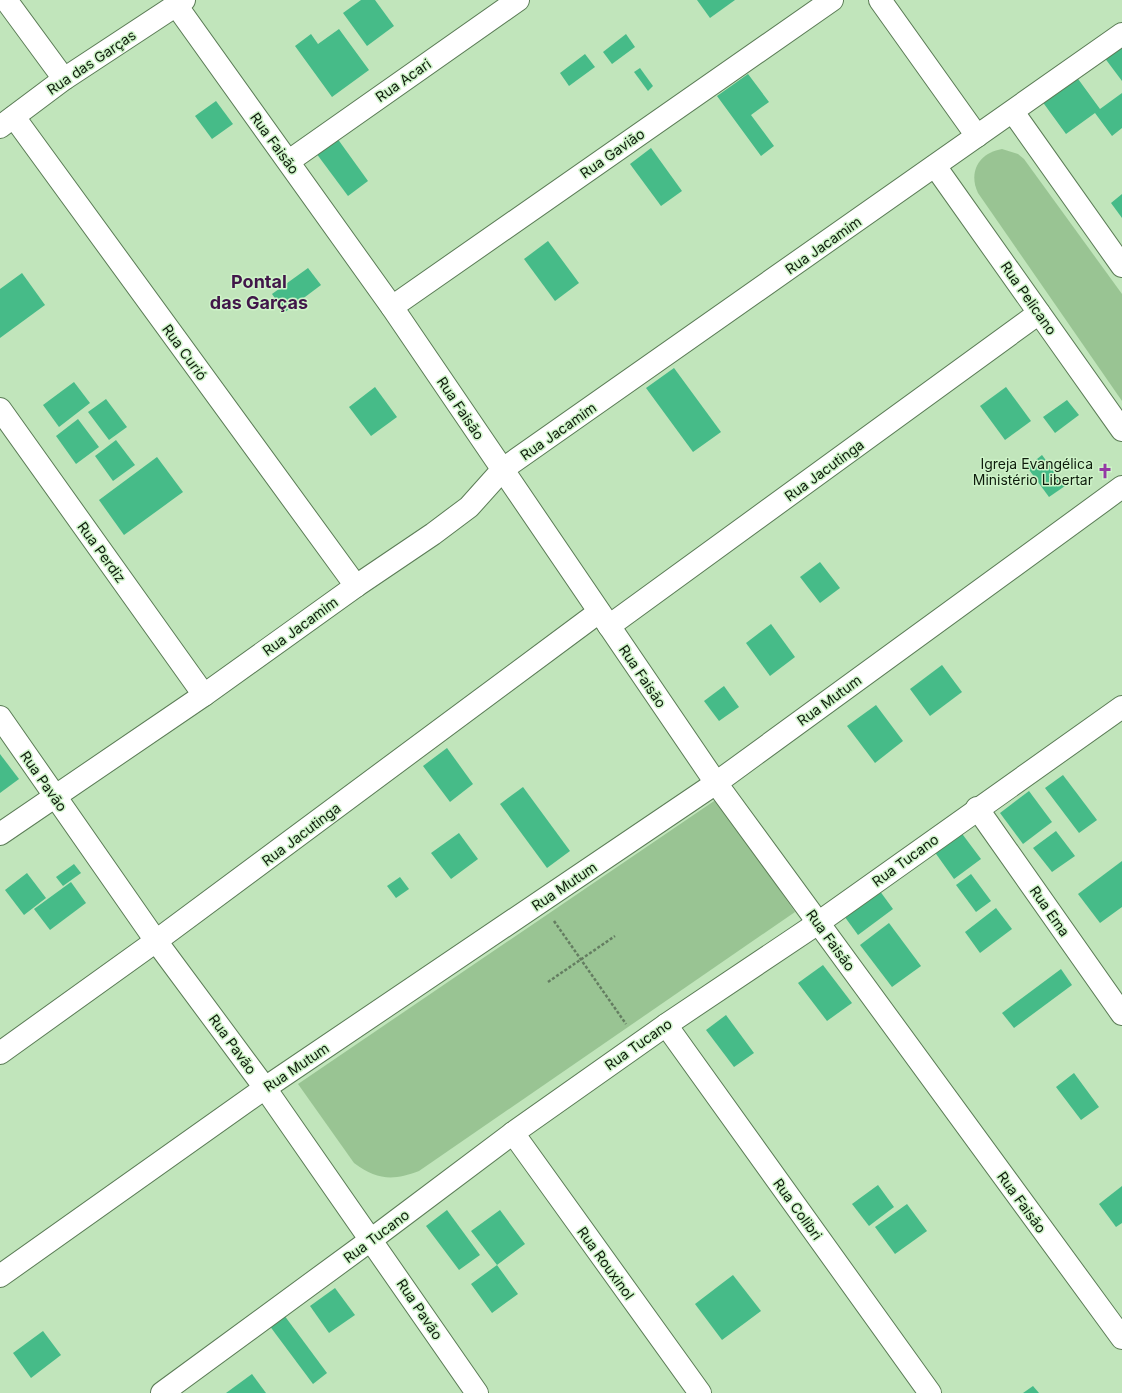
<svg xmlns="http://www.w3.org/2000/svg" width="1122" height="1393" viewBox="0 0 1122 1393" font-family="Inter,sans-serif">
  <rect width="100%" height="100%" fill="#c1e5bb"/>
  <g fill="#99c493">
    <path d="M1002 149 1018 154 1024 159 1122 294V401L978 193C968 172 979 153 1002 149Z"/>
    <path d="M717 799 795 912 419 1171C393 1181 377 1180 354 1163L298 1084Z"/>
  </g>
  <g fill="#46bb88">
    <path d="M361 0H375L394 26 367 46 343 13Z"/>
    <path d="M697 0H735L710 18Z"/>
    <path d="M339 29 369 70 332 97 295 46 311 34 318 44Z"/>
    <path d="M626 34 635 47 612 64 603 52Z"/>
    <path d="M1122 40V81L1101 53Z"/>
    <path d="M585 54 595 67 569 86 560 73Z"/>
    <path d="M640 68 653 86 648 91 634 72Z"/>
    <path d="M1073 72 1100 109 1122 93V128L1112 136 1095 113 1066 134 1039 97Z"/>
    <path d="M748 74 769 102 751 115 774 146 761 156 717 96Z"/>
    <path d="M216 101 233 124 212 139 195 116Z"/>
    <path d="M337 138 368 181 348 196 316 153Z"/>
    <path d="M651 148 682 191 661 206 630 164Z"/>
    <path d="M1122 194V218L1111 203Z"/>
    <path d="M548 241 579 283 555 301 524 259Z"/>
    <path d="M308 268 321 285 285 312 272 294Z"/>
    <path d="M22 273 45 305 0 338V289Z"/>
    <path d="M674 368 721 432 693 452 646 388Z"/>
    <path d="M74 382 90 403 59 427 43 405Z"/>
    <path d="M375 387 397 417 371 436 349 407Z"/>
    <path d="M1006 387 1031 421 1005 440 980 406Z"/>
    <path d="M106 399 127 427 109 440 88 412Z"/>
    <path d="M1067 400 1079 415 1055 433 1043 417Z"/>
    <path d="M78 419 99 447 76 464 56 436Z"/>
    <path d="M116 440 135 465 113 481 95 456Z"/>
    <path d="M1042 455 1065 486 1049 497 1027 467Z"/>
    <path d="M157 457 183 492 124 535 99 500Z"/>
    <path d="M820 562 840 588 820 603 800 577Z"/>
    <path d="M771 624 795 657 770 676 746 643Z"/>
    <path d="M942 665 962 692 930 716 910 689Z"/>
    <path d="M724 686 739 707 719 721 704 701Z"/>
    <path d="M876 705 903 741 875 763 847 726Z"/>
    <path d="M447 748 473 784 450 802 423 766Z"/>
    <path d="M0 754 19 779 0 793Z"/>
    <path d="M1063 775 1097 820 1079 833 1045 788Z"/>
    <path d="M523 787 570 851 547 868 500 804Z"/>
    <path d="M1029 791 1052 822 1023 844 1000 813Z"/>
    <path d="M960 831 981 859 954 879 934 851Z"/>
    <path d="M1056 831 1075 856 1052 872 1033 848Z"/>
    <path d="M459 833 478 859 451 879 431 853Z"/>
    <path d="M1122 861V907L1100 923 1078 894Z"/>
    <path d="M74 864 81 873 63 886 56 877Z"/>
    <path d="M27 873 46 898 24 915 5 890Z"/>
    <path d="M971 874 991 901 976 912 956 885Z"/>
    <path d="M400 877 409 889 396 898 387 886Z"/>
    <path d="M71 882 86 903 50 930 34 909Z"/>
    <path d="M874 883 893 909 858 935 839 909Z"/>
    <path d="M996 908 1012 929 980 953 965 932Z"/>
    <path d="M889 923 921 966 892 987 860 945Z"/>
    <path d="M823 965 852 1003 827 1021 798 983Z"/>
    <path d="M1061 969 1072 985 1014 1028 1002 1013Z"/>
    <path d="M726 1015 754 1053 734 1067 706 1030Z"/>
    <path d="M1074 1073 1099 1107 1081 1120 1056 1087Z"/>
    <path d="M878 1185 894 1207 869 1226 852 1204Z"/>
    <path d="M1122 1186V1223L1116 1227 1099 1204Z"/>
    <path d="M907 1204 927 1231 895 1254 875 1227Z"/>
    <path d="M447 1210 480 1255 459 1270 426 1226Z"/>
    <path d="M500 1210 525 1244 497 1265 518 1294 492 1313 471 1284 497 1265 471 1231Z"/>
    <path d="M733 1275 761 1311 722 1340 695 1304Z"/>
    <path d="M335 1288 355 1315 329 1333 310 1306Z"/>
    <path d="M284 1315 327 1373 313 1384 269 1325Z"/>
    <path d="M43 1331 61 1355 31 1378 13 1353Z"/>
    <path d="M252 1374 266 1393H226Z"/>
    <path d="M1033 1386 1039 1393H1023Z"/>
  </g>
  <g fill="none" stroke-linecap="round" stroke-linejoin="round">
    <defs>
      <g id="minor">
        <path d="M6 0 64 79"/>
        <path d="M880 0 977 136"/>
        <path d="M176 5 392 307 716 783 1122 1338"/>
        <path d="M1013 112 1122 266"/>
        <path d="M14 117 356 586"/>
        <path d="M0 127 64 79 184 0"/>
        <path d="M289 161 518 0"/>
        <path d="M935 166 1122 430"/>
        <path d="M392 307 832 0"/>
        <path d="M0 409 204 695"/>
        <path d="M609 626 1039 313"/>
        <path d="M0 717 156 941 265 1088 477 1393"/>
        <path d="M977 808 1122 1014"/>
        <path d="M0 834 204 695 356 586 433 534 469 507 503 469 1122 34"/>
        <path d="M666 1025 930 1393"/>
        <path d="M0 1053 156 941 599 612"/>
        <path d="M513 1133 700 1393"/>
        <path d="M0 1276 265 1088 716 783 1122 487"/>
        <path d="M162 1393 372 1239 513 1133 666 1025 818 923 1122 707"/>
      </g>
    </defs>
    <use href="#minor" stroke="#5b7c56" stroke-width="24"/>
    <g stroke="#647d61" stroke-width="2.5" stroke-dasharray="3 2" stroke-linecap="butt">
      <path d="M554 921 626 1024"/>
      <path d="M548 982 615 936"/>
    </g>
    <use href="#minor" stroke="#fff" stroke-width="22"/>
  </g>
  <defs>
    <symbol id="church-bare" viewBox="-9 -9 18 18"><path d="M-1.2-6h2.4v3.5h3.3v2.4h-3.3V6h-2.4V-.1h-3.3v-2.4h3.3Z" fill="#9439a4" stroke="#cef3c8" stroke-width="2.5" paint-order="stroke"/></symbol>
  </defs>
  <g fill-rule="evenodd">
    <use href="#church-bare" x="1094" y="460" width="22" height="22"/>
  </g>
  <g text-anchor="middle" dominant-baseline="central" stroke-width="3" stroke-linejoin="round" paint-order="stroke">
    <g font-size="14" fill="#0e1c0c" stroke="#cef3c8">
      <text transform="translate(91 62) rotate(-34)">Rua das Garças</text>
      <text transform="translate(403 80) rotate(-35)">Rua Acari</text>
      <text transform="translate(275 143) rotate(54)">Rua Faisão</text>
      <text transform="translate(612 153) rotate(-35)">Rua Gavião</text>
      <text transform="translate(823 245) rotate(-35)">Rua Jacamim</text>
      <text transform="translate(1029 298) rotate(55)">Rua Pelicano</text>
      <text transform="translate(185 352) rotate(54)">Rua Curió</text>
      <text transform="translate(461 408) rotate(56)">Rua Faisão</text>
      <text transform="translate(558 431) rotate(-35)">Rua Jacamim</text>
      <text transform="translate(824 470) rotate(-36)">Rua Jacutinga</text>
      <text transform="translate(102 552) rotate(54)">Rua Perdiz</text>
      <text transform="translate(300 626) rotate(-36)">Rua Jacamim</text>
      <text transform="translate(643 676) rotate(56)">Rua Faisão</text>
      <text transform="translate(829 700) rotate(-36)">Rua Mutum</text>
      <text transform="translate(44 781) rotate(55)">Rua Pavão</text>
      <text transform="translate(301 834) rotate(-37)">Rua Jacutinga</text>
      <text transform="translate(905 860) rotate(-36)">Rua Tucano</text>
      <text transform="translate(564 886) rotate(-34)">Rua Mutum</text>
      <text transform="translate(1050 911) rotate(55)">Rua Ema</text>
      <text transform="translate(831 940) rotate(54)">Rua Faisão</text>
      <text transform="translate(233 1044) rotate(54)">Rua Pavão</text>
      <text transform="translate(638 1044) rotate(-35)">Rua Tucano</text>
      <text transform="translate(296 1067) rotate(-34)">Rua Mutum</text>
      <text transform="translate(1022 1202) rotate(54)">Rua Faisão</text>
      <text transform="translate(798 1209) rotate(54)">Rua Colibri</text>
      <text transform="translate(376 1236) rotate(-37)">Rua Tucano</text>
      <text transform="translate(606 1263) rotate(54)">Rua Rouxinol</text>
      <text transform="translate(420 1309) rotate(56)">Rua Pavão</text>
    </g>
    <g font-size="14" fill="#0e1c0c" stroke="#cef3c8" text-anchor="end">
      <text x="1093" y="463">Igreja Evangélica<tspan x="1093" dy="16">Ministério Libertar</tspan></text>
    </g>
    <g font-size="18" font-weight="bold" fill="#411649" stroke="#cef3c8">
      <text x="259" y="281">Pontal<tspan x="259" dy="21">das Garças</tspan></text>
    </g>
  </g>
</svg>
